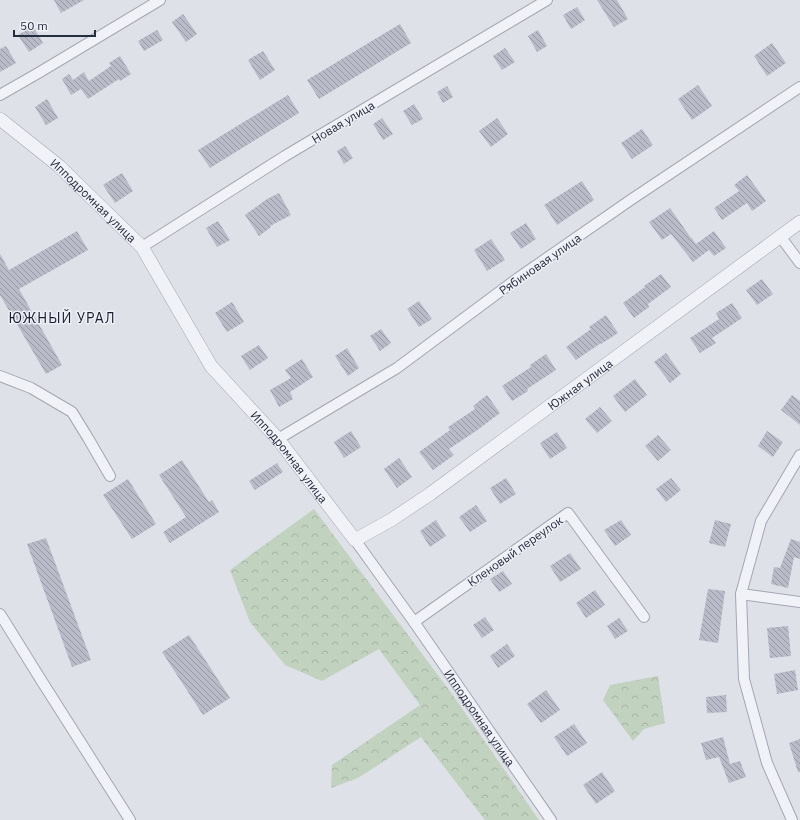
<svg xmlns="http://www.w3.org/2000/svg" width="800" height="820" viewBox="0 0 800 820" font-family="'IBM Plex Sans',sans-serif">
  <defs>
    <pattern id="forest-crowns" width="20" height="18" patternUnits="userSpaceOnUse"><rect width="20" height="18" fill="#c1d2bf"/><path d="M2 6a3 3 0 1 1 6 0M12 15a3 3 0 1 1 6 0" fill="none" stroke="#a6b5a5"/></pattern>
    <pattern id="building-back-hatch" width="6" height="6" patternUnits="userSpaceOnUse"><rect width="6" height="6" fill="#b9bcc8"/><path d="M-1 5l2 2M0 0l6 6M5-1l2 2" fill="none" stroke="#9699a4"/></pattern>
  </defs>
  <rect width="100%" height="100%" fill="#dee1e8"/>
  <g fill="url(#forest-crowns)">
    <path d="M314 509 452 694 539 820H485L421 737 358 778 331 788 332 765 420 705 379 649 322 681 285 665 250 622 230 570Z"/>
    <path d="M658 676 665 723 644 729 633 741 603 700 610 685Z"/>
  </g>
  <g fill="url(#building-back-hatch)">
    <path d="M54 0H84L61 13Z"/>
    <path d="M597 0H617L628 19 614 27Z"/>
    <path d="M577 7 585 20 571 29 563 15Z"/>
    <path d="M183 14 197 34 186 42 172 22Z"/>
    <path d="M400 24 411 43 319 99 307 80Z"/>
    <path d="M33 26 43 43 29 52 18 35Z"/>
    <path d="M157 30 163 40 144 51 138 41Z"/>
    <path d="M538 30 547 46 537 52 528 36Z"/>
    <path d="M772 43 786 63 767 76 754 56Z"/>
    <path d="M6 46 16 63 0 72V49Z"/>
    <path d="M505 48 515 62 502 70 493 56Z"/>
    <path d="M263 51 275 70 260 80 248 60Z"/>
    <path d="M120 56 131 74 120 81 119 79 88 99 81 89 71 95 62 79 69 74 73 80 84 72 89 81 111 66 109 63Z"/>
    <path d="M698 85 712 106 692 120 678 99Z"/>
    <path d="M447 86 453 97 443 103 437 92Z"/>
    <path d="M288 95 299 113 210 168 198 150Z"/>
    <path d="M47 99 58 118 46 125 35 107Z"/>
    <path d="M414 104 423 119 412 125 403 111Z"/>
    <path d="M382 118 393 134 383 140 373 124Z"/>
    <path d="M497 118 508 134 491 147 479 131Z"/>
    <path d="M642 129 653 145 632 159 621 143Z"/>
    <path d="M345 146 353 158 344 164 337 151Z"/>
    <path d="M122 173 133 191 115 203 103 185Z"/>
    <path d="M747 175 766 201 752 211 747 203 722 220 714 208 739 191 734 185Z"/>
    <path d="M582 181 594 200 557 225 544 205Z"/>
    <path d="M279 193 291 215 270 226 271 227 259 236 245 215 267 199Z"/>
    <path d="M670 208 691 238V237L696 244 714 231 726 248 714 256 709 250 693 262 671 234 662 240 649 222Z"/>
    <path d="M218 221 230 240 217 247 206 228Z"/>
    <path d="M526 223 536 239 521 249 510 233Z"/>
    <path d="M77 231 88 250 19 289 62 365 46 374 0 295V254L9 270Z"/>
    <path d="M491 239 505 260 487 271 474 250Z"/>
    <path d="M661 274 671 287 648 304 649 307 634 318 623 303 645 287 644 286Z"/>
    <path d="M762 279 773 294 757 305 746 290Z"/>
    <path d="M419 301 432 319 419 327 407 309Z"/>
    <path d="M232 302 244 322 227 332 215 313Z"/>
    <path d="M732 303 742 318 712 338 716 343 700 353 690 338 719 319 716 313Z"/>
    <path d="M606 315 618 333 601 344V343L576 360 566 347 591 329 589 327Z"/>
    <path d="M381 329 391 343 380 351 370 336Z"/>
    <path d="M259 345 268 358 250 370 241 356Z"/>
    <path d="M347 348 359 368 348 376 335 356Z"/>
    <path d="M666 353 681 374 670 383 654 362Z"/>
    <path d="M546 354 556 370 527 389 528 391 512 401 502 386 531 367 530 365Z"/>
    <path d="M302 359 313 377 290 392 293 399 279 407 270 390 291 378 285 370Z"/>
    <path d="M635 379 647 395 625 412 613 396Z"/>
    <path d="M487 395 500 413 476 431 449 449 454 455 433 470 419 452 450 430 448 427 475 409 473 406Z"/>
    <path d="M792 395 800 401V425L781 410Z"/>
    <path d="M600 407 612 421 597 433 585 419Z"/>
    <path d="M351 431 361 447 344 458 334 442Z"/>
    <path d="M767 431 783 442 773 457 758 446Z"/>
    <path d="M557 432 567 448 550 459 540 443Z"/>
    <path d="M658 435 671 450 658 461 645 446Z"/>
    <path d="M399 458 412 477 397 488 384 469Z"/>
    <path d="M182 460 209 502 212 500 219 512 170 543 163 532 186 517 159 475Z"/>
    <path d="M277 463 283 472 255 490 249 481Z"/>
    <path d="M506 478 516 494 500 504 490 488Z"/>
    <path d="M671 478 681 490 666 502 656 489Z"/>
    <path d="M128 479 156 524 132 539 103 495Z"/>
    <path d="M476 505 487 521 470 532 459 517Z"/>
    <path d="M436 520 446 536 430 547 420 531Z"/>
    <path d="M621 520 631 535 615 546 604 530Z"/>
    <path d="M715 520 731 524 725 547 709 543Z"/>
    <path d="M46 538 91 660 72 667 27 544Z"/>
    <path d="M791 539 800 542V559L794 557 788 588 771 584 774 567 780 568Z"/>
    <path d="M570 553 581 569 560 582 550 566Z"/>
    <path d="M503 571 512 584 499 592 490 579Z"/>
    <path d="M708 589 725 591 718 643 699 640Z"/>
    <path d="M595 590 605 605 586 618 576 603Z"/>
    <path d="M485 617 494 630 482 638 473 625Z"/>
    <path d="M619 618 628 631 615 639 607 626Z"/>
    <path d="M788 626 791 656 770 658 767 628Z"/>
    <path d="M189 635 230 698 203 715 162 652Z"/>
    <path d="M507 644 515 656 498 668 490 656Z"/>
    <path d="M795 670 798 690 777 694 774 674Z"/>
    <path d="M546 690 560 710 541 723 527 704Z"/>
    <path d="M726 695 727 712 707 713 706 697Z"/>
    <path d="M574 724 587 743 567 756 554 737Z"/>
    <path d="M723 737 730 764 740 761 746 777 729 783 719 757 706 760 701 743Z"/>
    <path d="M800 739V772H798L789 743Z"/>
    <path d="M602 772 615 791 596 804 583 785Z"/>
  </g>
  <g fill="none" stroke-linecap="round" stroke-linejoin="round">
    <defs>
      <g id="minor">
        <path d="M0 95 40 72 160 0"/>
        <path d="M780 236 800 263"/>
        <path d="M142 247 285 156 547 0"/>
        <path d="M0 376 31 388 72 412 88 438 110 476"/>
        <path d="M278 439 397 368 518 278 632 199 800 87"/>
        <path id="s1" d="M355 540 414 622 551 820"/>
        <path d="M741 594 800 602"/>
        <path d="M0 614 41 680 130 820"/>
        <path d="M414 622 568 513 644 617"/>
        <path d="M792 820 767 763 744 679 741 594 761 521 800 455"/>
      </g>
      <g id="tertiary">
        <path id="s2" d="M0 119 59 166 142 247 211 366 278 439 355 540 391 520 430 494 800 222"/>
      </g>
    </defs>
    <use href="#minor" stroke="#a3a7b2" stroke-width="12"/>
    <use href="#tertiary" stroke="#a3a7b2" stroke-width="14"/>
    <use href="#minor" stroke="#f1f2f7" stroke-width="10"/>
    <use href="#tertiary" stroke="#f1f2f7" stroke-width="13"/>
  </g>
  <g text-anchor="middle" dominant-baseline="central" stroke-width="3" stroke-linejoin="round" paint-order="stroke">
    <g font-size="12" fill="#272d40" stroke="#eef0f6">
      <text transform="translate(343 122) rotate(-31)">Новая улица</text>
      <text stroke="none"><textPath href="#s2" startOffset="124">Ипподромная улица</textPath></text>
      <text transform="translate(540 264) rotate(-35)">Рябиновая улица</text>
      <text stroke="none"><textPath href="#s2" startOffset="829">Южная улица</textPath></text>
      <text stroke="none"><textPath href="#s2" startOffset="449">Ипподромная улица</textPath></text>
      <text transform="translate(515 551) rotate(-35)">Кленовый переулок</text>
      <text stroke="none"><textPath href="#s1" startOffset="217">Ипподромная улица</textPath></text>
    </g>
    <g font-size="14" letter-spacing="1" fill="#191e30" stroke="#eef0f6">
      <text x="62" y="318">ЮЖНЫЙ УРАЛ</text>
    </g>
  </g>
  <path d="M14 30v6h81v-6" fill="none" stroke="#272d40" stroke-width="2"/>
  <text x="20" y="30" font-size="12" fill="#272d40" stroke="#eef0f6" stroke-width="3" paint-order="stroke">50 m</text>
</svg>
